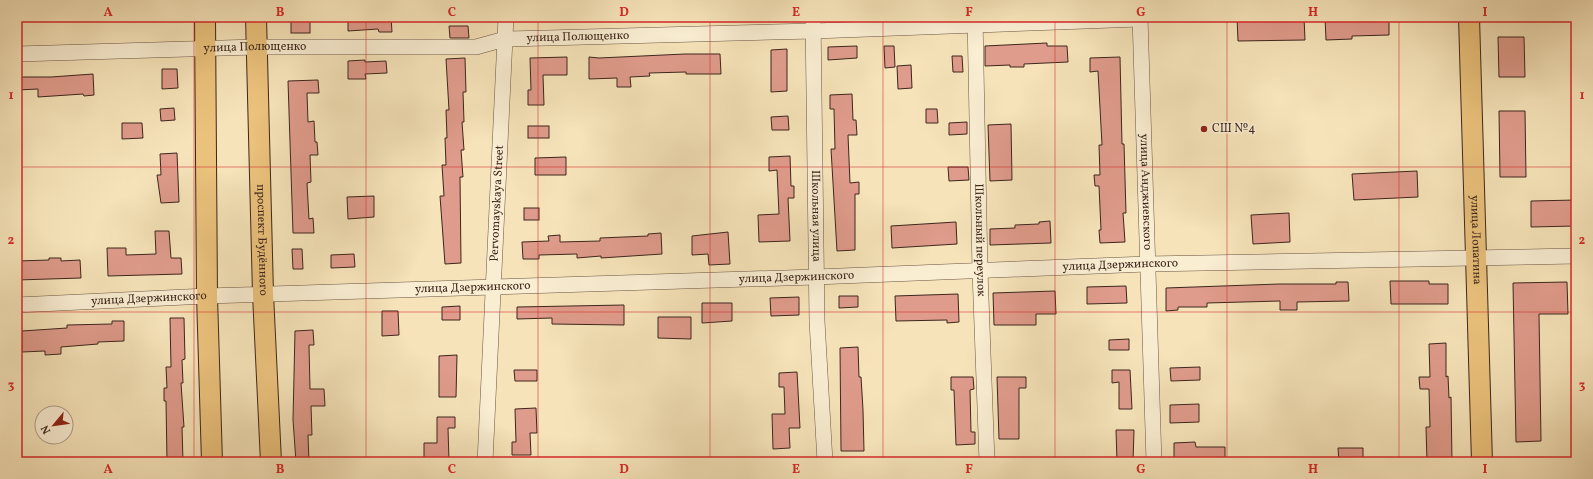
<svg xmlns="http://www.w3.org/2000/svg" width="1593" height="479" viewBox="0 0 1593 479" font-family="Vollkorn,serif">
  <rect width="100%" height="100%" fill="#f6e3b9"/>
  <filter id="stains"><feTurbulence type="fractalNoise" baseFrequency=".005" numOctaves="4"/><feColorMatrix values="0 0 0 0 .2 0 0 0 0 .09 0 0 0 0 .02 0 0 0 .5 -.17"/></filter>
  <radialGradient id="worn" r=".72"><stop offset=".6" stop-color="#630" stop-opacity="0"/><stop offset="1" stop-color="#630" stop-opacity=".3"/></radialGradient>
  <g fill="#df9b8b" stroke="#3d261c">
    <rect x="291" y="17" width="19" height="16"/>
    <path d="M348 17H391L392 32H379L378 29 348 31Z"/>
    <path d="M1237 17H1304L1305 40 1238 41Z"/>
    <path d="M1325 17H1389V35L1352 36V39L1326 40Z"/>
    <path d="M449 26H468L469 38H450Z"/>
    <path d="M1498 37H1524L1525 77H1499Z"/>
    <path d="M1047 43V46H1067L1068 62 1024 64V67H1010V65L985 66V46Z"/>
    <path d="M857 46V58L828 60V47Z"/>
    <path d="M884 46H894L895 67 885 68Z"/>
    <path d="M787 49V91L771 92V50Z"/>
    <path d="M685 54H720L721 74H686V72L649 73 650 76 630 77 631 87H617V78L589 79V57L599 58Z"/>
    <path d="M952 56H962L963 72H953Z"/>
    <path d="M567 57V75H543L544 105H528V90H531L530 58Z"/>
    <path d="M1120 57 1122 144H1124L1126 213H1123L1125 242 1100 243 1099 230H1101L1099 186H1095L1094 175H1100L1099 145H1102L1098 71 1090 72V58Z"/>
    <path d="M465 58 466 92H463L464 122H462L464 150H461L463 177H460L461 263 445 264 440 196H444L442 165H446L445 138H447L446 110H449L446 59Z"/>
    <path d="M365 60V62L386 61 387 73 365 74 366 79H348V61Z"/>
    <path d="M911 65 912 88 898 89 897 66Z"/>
    <path d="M162 69H177L178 88 162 89Z"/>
    <path d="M93 74 94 95 84 96 83 94 38 97V89L17 90V77H51Z"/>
    <path d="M318 80 319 93H307L308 122 314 121 315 142H317L318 155H310L311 182 307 183 309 219 313 218 314 233H293L288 81Z"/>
    <path d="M852 94 853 120H856L857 135H848L850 183 859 182V194H855V250L837 251 831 149H835L834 109H830V95Z"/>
    <path d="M174 108 175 120 161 121 160 109Z"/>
    <path d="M926 109H937L938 123H926Z"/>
    <path d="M1499 111H1525L1526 177H1500Z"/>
    <path d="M788 116 789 130H772L771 117Z"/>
    <path d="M967 122V134L949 135V123Z"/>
    <path d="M122 123H142L143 138 122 139Z"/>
    <path d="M1011 124 1012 180 990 181 988 125Z"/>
    <rect x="528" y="126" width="21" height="12"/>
    <path d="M177 153 179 202 161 203 157 175H161L160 154Z"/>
    <path d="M790 156 791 186H794V198H788L790 241 759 242 758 215 779 214 777 170 769 171V157Z"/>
    <path d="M566 157V175H535V158Z"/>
    <path d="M948 167H968L969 180 949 181Z"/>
    <path d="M1417 171 1418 197 1354 200 1352 174Z"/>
    <path d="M374 196V217L348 219 347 197Z"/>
    <path d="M1576 200V226L1531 227V201Z"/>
    <rect x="524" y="208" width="15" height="12"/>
    <path d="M1289 213 1290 242 1253 244 1251 215Z"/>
    <path d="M1050 221 1051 243 990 245V229L1015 228V225L1039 224V222Z"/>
    <path d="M956 222 957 244 892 248 891 226Z"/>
    <path d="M155 231H169L171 258H181L182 274 108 276 107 248H126V255L156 254Z"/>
    <path d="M728 232 730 264 709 265 708 254 692 255V236Z"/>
    <path d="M661 233 662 254 601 258V256L577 258V254L539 255V259H523L522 242 549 241 548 236 560 235V242L600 241V238L648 236V234Z"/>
    <path d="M292 249H302L303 269H293Z"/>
    <path d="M354 254 355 267 331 268V255Z"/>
    <path d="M49 258H61V261L80 260 81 278 17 280V261L49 260Z"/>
    <path d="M1390 281H1429V284H1448V304H1391Z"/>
    <path d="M1336 282H1348L1349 301 1297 302V310H1280V301L1207 303V307H1178V310L1166 311V288L1279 284H1336Z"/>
    <path d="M1567 282 1568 314H1539L1541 441 1516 442 1513 283Z"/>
    <path d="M1126 286 1127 303 1087 304V287Z"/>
    <path d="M1055 291 1056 314H1036V325H994L993 293Z"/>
    <path d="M958 294 959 322 947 323V320L896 321 895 296Z"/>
    <path d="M839 296H858V307L839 308Z"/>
    <path d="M799 297V315L771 316 770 298Z"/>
    <path d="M702 303H732V321L702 323Z"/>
    <path d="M624 305V325L552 324V318L517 319V307Z"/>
    <path d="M460 306V320H442V307Z"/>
    <path d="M382 311H398L399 335 382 336Z"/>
    <path d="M658 317H691V339L658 338Z"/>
    <path d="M170 318H184L185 359 182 360 183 383H181L184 427H182L183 462H167L166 401H164V388H167L166 367H171Z"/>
    <path d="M112 321H124V341L98 342V344L61 347V354L45 355V351L22 352V331L67 328V325L112 324Z"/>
    <path d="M313 330 314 345H309L310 389H324L325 406H311L312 435H308L309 462H296L293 420 295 331Z"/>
    <path d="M1129 339V350H1109V340Z"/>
    <path d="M1446 343V377L1448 376 1449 398 1451 397 1452 462H1427L1426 427H1430L1429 389H1420L1419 377H1430L1429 344Z"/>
    <path d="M858 347 859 377H861L863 410 864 451H841L840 348Z"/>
    <path d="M457 355 456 397H439V356Z"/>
    <path d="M1200 367V380L1171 381 1170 368Z"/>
    <path d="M514 370H537V381H515Z"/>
    <path d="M1112 370H1130L1132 409H1119V382L1112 383Z"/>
    <path d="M797 372 800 428H789L790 448 773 449 772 414H785L784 387H779V373Z"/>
    <path d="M951 377H973L974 389 970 390 971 432H975V444L956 445 954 390H951Z"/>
    <path d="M997 377H1026V388H1019V439H999Z"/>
    <path d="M1199 404V422L1170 423V405Z"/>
    <path d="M536 408 537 433H530L531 455H512V442H516L515 409Z"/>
    <path d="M437 417H455V428H448L449 461H424V443H437Z"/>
    <path d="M1116 430H1134L1133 462H1117Z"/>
    <path d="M1195 442 1196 447H1225V462H1214V458L1174 459V443Z"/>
    <path d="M1338 448H1363V462H1339Z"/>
  </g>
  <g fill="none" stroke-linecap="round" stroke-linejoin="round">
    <defs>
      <g id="minor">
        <path id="s1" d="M813 17 817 321 825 462"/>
        <path id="s2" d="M975 17 980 271 987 462"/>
        <path id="s3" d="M1140 17 1154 462"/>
        <path id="s4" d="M17 54 257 47H476L505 39 814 31 1140 19"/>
        <path id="s5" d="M17 305 207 296 815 277 1147 264 1576 256"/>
        <path id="s6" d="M485 462 506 17"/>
      </g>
      <g id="major">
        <path d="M205 17 207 296 212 462"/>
        <path id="s7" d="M256 17 263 294 271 462"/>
        <path id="s8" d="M1469 17 1482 462"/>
      </g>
    </defs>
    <use href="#minor" stroke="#6b5543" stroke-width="16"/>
    <use href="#major" stroke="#3d261c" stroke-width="22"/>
    <use href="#minor" stroke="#f9edd2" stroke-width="15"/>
    <use href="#major" stroke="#ebc27c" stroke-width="20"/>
  </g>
  <path fill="none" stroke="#d62828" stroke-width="1" stroke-opacity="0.55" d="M194 17V462M366 17V462M538 17V462M710 17V462M883 17V462M1055 17V462M1227 17V462M1399 17V462M17 167H1576M17 312H1576"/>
  <circle fill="#8f2418" stroke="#f9edd2" stroke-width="1.5" cx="1204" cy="129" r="4"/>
  <g text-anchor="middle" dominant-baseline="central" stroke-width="3" stroke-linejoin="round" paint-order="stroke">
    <g font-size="12" fill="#3d261c" stroke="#f9edd2">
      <text stroke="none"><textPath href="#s4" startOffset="562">улица Полющенко</textPath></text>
      <text stroke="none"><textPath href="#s4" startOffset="238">улица Полющенко</textPath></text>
      <text stroke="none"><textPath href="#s3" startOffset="175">улица Анджиевского</textPath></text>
      <text stroke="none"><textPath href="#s6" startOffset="259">Pervomayskaya Street</textPath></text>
      <text stroke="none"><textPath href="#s1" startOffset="199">Школьная улица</textPath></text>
      <text stroke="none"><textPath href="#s8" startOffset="223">улица Лопатина</textPath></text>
      <text stroke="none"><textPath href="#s7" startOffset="223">проспект Будённого</textPath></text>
      <text stroke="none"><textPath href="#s2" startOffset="223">Школьный переулок</textPath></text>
      <text stroke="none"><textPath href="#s5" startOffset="1104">улица Дзержинского</textPath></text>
      <text stroke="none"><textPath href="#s5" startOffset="780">улица Дзержинского</textPath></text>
      <text stroke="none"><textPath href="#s5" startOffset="456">улица Дзержинского</textPath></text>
      <text stroke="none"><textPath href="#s5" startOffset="132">улица Дзержинского</textPath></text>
    </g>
    <g font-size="12" fill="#3d261c" stroke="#f9edd2" text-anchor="start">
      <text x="1212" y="129">СШ №4</text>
    </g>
  </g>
  <rect width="1593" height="479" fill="none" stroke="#f6e3b9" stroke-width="44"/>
  <g transform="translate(54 425) rotate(241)"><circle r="19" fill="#f9edd2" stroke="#ae9d89"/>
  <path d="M0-3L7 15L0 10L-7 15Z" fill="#8f2418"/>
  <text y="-6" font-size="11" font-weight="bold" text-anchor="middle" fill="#3d261c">N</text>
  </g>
  <rect x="22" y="22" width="1549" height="435" fill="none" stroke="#d62828" stroke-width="1.5"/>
  <g font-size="13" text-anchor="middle" font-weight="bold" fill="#d62828">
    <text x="108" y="16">A</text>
    <text x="280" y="16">B</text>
    <text x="452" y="16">C</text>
    <text x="624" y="16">D</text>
    <text x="796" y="16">E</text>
    <text x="969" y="16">F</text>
    <text x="1141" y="16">G</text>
    <text x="1313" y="16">H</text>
    <text x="1485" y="16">I</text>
    <text x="11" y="99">1</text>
    <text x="1582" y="99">1</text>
    <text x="11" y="244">2</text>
    <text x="1582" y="244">2</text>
    <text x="11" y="389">3</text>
    <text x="1582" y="389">3</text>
    <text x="108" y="473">A</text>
    <text x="280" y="473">B</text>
    <text x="452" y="473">C</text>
    <text x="624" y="473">D</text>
    <text x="796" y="473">E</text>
    <text x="969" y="473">F</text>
    <text x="1141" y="473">G</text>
    <text x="1313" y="473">H</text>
    <text x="1485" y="473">I</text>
  </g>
  <rect width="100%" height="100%" filter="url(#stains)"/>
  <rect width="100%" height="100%" fill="url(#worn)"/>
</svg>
